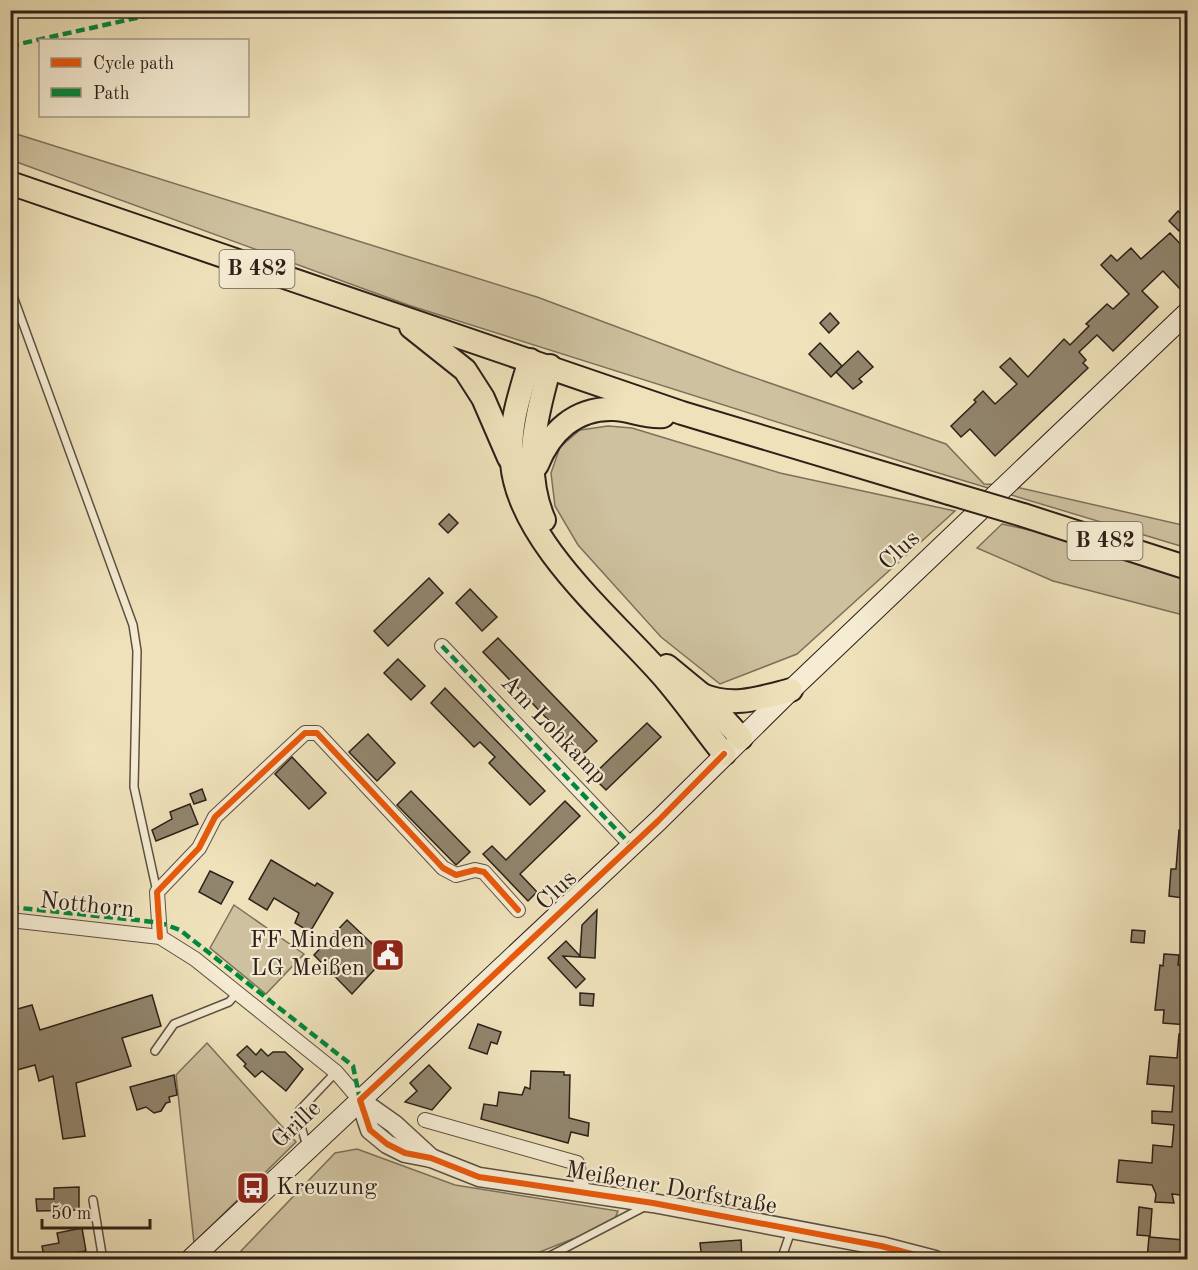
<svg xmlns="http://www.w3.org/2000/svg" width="1198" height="1270" viewBox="0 0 1198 1270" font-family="'Old Standard TT',serif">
  <rect width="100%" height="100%" fill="#efe2bb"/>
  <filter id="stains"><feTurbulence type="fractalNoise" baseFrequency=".00333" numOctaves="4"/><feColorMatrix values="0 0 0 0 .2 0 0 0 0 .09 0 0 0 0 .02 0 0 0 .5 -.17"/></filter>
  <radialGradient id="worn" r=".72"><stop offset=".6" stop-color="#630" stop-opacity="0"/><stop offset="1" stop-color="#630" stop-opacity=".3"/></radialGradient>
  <g fill="#cec19f" stroke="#7d705c" stroke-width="1.5">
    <path d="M10 132 537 297 735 371 946 444 984 484 1007 485 1187 526V548L935 472 408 305 11 160Z"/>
    <path d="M608 426 632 428 780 473 955 511 797 654 720 684 661 637 578 545 555 506 551 473 560 447 580 430Z"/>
    <path d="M1002 524 1034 531 1187 580V616L1053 581 977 548Z"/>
    <path d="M234 905 304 954 266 994 210 948Z"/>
    <path d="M207 1043 296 1142 194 1243 176 1075Z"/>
    <path d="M357 1149 455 1185 618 1211 613 1223 522 1259 249 1260 241 1251 335 1153Z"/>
  </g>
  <g fill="#91856d" stroke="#2c2019" stroke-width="1.5">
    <path d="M1178 211 1188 221 1179 231 1169 221Z"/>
    <path d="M1170 233 1188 252V281L1180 289 1163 271 1142 291 1158 307 1113 351 1097 335 1079 352 1086 360 1083 363 1088 368 995 456 970 429 961 437 951 426 976 402 974 400 983 391 995 404 1017 384 1000 367 1010 358 1028 377 1064 339 1070 345 1089 326 1086 324 1107 304 1113 309 1129 294 1101 265 1111 255 1117 261 1131 248 1141 259Z"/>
    <path d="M830 313 839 323 829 333 820 323Z"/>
    <path d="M820 343 842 366 831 377 809 354Z"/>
    <path d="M858 351 873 367 859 379 862 382 853 389 836 372Z"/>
    <path d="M449 514 458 523 448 533 439 524Z"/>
    <path d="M429 578 443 593 388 646 374 631Z"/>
    <path d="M470 589 497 617 482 631 456 603Z"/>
    <path d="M498 638 597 741 582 755 483 652Z"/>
    <path d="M398 659 425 686 411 700 384 673Z"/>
    <path d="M445 688 545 791 530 805 489 763 495 757 480 742 474 747 431 703Z"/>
    <path d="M647 723 661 737 606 790 592 776Z"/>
    <path d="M368 734 395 763 377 781 349 752Z"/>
    <path d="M292 757 326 793 309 809 275 774Z"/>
    <path d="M202 789 206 800 194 804 190 794Z"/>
    <path d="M411 791 470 852 456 865 397 805Z"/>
    <path d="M565 801 580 816 520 874 537 892 528 901 483 854 492 846 506 860Z"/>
    <path d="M190 804 198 824 156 841 152 830 172 819 170 812Z"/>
    <path d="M1179 830 1188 831V884H1185L1183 898 1169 896 1171 869H1176Z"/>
    <path d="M271 860 315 886 317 883 333 893 310 932 295 923 299 913 274 898 267 910 249 899Z"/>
    <path d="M210 871 233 882 221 904 199 892Z"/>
    <path d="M597 910 595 958 563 956 585 979 576 988 548 958 566 941 580 956 582 925Z"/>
    <path d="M347 920 386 957 352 994 314 955Z"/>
    <path d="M1132 930 1145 931 1144 943 1131 942Z"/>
    <path d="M1164 954 1179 955 1178 965 1188 966V1025L1163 1023 1164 1010H1155L1160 965 1163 966Z"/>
    <path d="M580 993 594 994 593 1006 580 1005Z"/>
    <path d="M152 995 161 1026 122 1038 131 1066 76 1083 85 1136 63 1139 53 1076 39 1081 35 1065 10 1072V1011L32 1005 40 1030Z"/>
    <path d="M478 1024 501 1032 497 1044 491 1042 487 1054 469 1048Z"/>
    <path d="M1179 1034 1188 1035V1196L1172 1194 1174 1203 1155 1202 1156 1194 1152 1185 1117 1182 1119 1160 1152 1163 1153 1145 1172 1147 1174 1125 1152 1123V1111L1172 1112 1174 1086 1147 1084 1150 1056 1177 1058Z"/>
    <path d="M247 1046 256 1055 261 1049 268 1056 273 1052H285L303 1069 286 1091 262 1071 255 1077 244 1066 246 1064 237 1055Z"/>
    <path d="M429 1065 451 1088 432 1110 405 1102 417 1091 410 1083Z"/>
    <path d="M531 1071 564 1072V1075H570L569 1118 589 1123 588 1136 571 1132 568 1143 481 1119 484 1104 497 1106 499 1092 522 1095 525 1087 530 1089Z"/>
    <path d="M174 1075 177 1095 169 1097 170 1102 166 1103 161 1111 154 1113 146 1107 137 1110 130 1087Z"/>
    <path d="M79 1187V1210L37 1211 36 1199H54V1188Z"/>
    <path d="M1139 1207 1152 1209 1150 1236 1137 1235Z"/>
    <path d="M82 1228 86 1251 44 1257 42 1246 59 1243 57 1233Z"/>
    <path d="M1149 1237 1184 1240 1182 1260 1147 1259Z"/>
    <path d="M741 1240 742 1260H702L700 1243Z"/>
  </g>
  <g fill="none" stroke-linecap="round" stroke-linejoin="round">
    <defs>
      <g id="service">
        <path d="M10 288 133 625 137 651 134 787 157 892"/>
        <path d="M155 1051 174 1024 229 1002 237 993"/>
        <path d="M307 1146 299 1120V1111L336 1072"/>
        <path d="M93 1200 103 1260"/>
        <path d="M542 1260 646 1206"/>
        <path d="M781 1260 791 1231"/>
      </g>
      <g id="minor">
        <path d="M442 646 631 845"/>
        <path d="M10 920 160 937 195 959 336 1072 360 1100"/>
        <path d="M160 937 157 892 199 848 215 817 305 733H317L443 868 456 875 475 870 484 872 518 910"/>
        <path d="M425 1120 577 1163 583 1191"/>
      </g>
      <g id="tertiary">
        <path d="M360 1100 370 1130 387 1144 405 1153 431 1158 479 1177 653 1203 881 1246 935 1260"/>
        <path d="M360 1100 394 1124 431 1158"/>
      </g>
      <path id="secondary" d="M190 1260 658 821 791 690 1188 312"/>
      <g id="primary">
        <path d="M10 183 682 413 949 493"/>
        <path d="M411 327 465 370 483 398 509 458"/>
        <path d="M530 360C520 393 508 428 512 463 519 542 612 618 662 675 684 700 703 728 724 754"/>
        <path d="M537 465C550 432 575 408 613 409 629 409 646 418 663 416"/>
        <path d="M1023 515 1188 568"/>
        <path d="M544 520C522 470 536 416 550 366"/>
        <path d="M667 666 701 694 741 738"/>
        <path d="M702 695C733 708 760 698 791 690"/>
      </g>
    </defs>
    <use href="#service" stroke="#5d5042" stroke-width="10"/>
    <use href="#minor" stroke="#5d5042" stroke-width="16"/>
    <use href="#tertiary" stroke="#5d5042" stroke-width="21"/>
    <use href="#secondary" stroke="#2c2019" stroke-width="22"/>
    <use href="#primary" stroke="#2c2019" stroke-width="26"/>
    <use href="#service" stroke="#f5ecd3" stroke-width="7"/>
    <use href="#minor" stroke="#f5ecd3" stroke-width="14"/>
    <use href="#tertiary" stroke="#f5ecd3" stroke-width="18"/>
    <use href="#secondary" stroke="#f5ecd3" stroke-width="20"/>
    <use href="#primary" stroke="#efe2bb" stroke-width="22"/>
    <defs>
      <path id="primary-bridge" d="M949 493 1023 515"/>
    </defs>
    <use href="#primary-bridge" stroke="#2c2019" stroke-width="26" stroke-linecap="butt"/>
    <use href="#primary-bridge" stroke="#efe2bb" stroke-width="22"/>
    <g stroke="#00873e" stroke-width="4.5" stroke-dasharray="9 4.5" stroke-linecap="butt">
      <path d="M10 46 172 10"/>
      <path d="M442 646 631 845"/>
      <path d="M10 907 137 920 161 923 180 930 353 1066 360 1100"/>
    </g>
    <defs>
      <g id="cycleway">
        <path d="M724 754 658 821 360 1100 370 1130 387 1144 405 1153 431 1158 479 1177 653 1203 881 1246 935 1260"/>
        <path d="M160 937 157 892 199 848 215 817 305 733H317L443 868 456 875 475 870 484 872 518 910"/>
      </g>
    </defs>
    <use href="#cycleway" stroke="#f5ecd3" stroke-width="10"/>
    <use href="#cycleway" stroke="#e8590c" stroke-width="6"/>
  </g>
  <defs>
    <symbol id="civic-square" viewBox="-11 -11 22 22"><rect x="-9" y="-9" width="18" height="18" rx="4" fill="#8f2418" stroke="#f5ecd3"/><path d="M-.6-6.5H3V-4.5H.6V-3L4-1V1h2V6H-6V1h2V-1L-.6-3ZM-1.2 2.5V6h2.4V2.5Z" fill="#fff"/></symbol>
    <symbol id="bus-square" viewBox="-11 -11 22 22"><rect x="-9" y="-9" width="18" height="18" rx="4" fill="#8f2418" stroke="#f5ecd3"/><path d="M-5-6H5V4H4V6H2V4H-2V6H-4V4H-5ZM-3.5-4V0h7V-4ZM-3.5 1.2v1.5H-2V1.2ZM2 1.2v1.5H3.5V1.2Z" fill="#fff"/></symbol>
  </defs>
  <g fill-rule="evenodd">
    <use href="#civic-square" x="369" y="936" width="38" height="38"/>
    <use href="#bus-square" x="234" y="1169" width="38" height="38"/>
  </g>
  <g text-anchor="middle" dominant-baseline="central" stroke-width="4.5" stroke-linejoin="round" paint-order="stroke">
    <g fill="#f5ecd3" stroke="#685d51" stroke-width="1.5">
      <rect x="219.5" y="250" width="75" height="38" rx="4.5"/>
      <rect x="1067.5" y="522" width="75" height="38" rx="4.5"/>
    </g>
    <g font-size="22" font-weight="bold" fill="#2c2019">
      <text x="257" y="269">B 482</text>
      <text x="1105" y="541">B 482</text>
    </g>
    <g font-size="24" fill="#2c2019" stroke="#f5ecd3">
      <text transform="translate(900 551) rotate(-43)">Clus</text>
      <text transform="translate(553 730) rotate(46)">Am Lohkamp</text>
      <text transform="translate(557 891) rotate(-44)">Clus</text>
      <text transform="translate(87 906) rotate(6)">Notthorn</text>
      <text transform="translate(297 1125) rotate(-43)">Grille</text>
      <text transform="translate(671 1189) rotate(10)">Meißener Dorfstraße</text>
    </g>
    <g font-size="24" fill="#2c2019" stroke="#f5ecd3" text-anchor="end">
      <text x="365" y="941">FF Minden<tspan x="365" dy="28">LG Meißen</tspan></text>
      <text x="276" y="1188" text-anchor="start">Kreuzung</text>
    </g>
  </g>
  <rect width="1198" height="1270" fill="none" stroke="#efe2bb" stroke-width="36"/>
  <rect x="12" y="12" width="1174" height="1246" fill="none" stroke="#2c2019" stroke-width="3"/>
  <rect x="18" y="18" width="1162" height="1234" fill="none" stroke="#2c2019" stroke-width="1.5"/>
  <rect x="39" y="39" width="210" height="78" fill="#f5ecd3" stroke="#a59a89" stroke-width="1.5"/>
  <rect x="51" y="58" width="30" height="9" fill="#e8590c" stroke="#a59a89" stroke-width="1.5"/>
  <text x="93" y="69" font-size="18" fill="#2c2019">Cycle path</text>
  <rect x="51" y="88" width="30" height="9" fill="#00873e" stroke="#a59a89" stroke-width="1.5"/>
  <text x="93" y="99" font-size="18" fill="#2c2019">Path</text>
  <path d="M42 1219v9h108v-9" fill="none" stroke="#2c2019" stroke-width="3"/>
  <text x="51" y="1219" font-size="18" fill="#2c2019" stroke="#f5ecd3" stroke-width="4.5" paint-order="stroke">50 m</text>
  <rect width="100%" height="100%" filter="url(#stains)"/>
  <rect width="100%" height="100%" fill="url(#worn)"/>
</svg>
